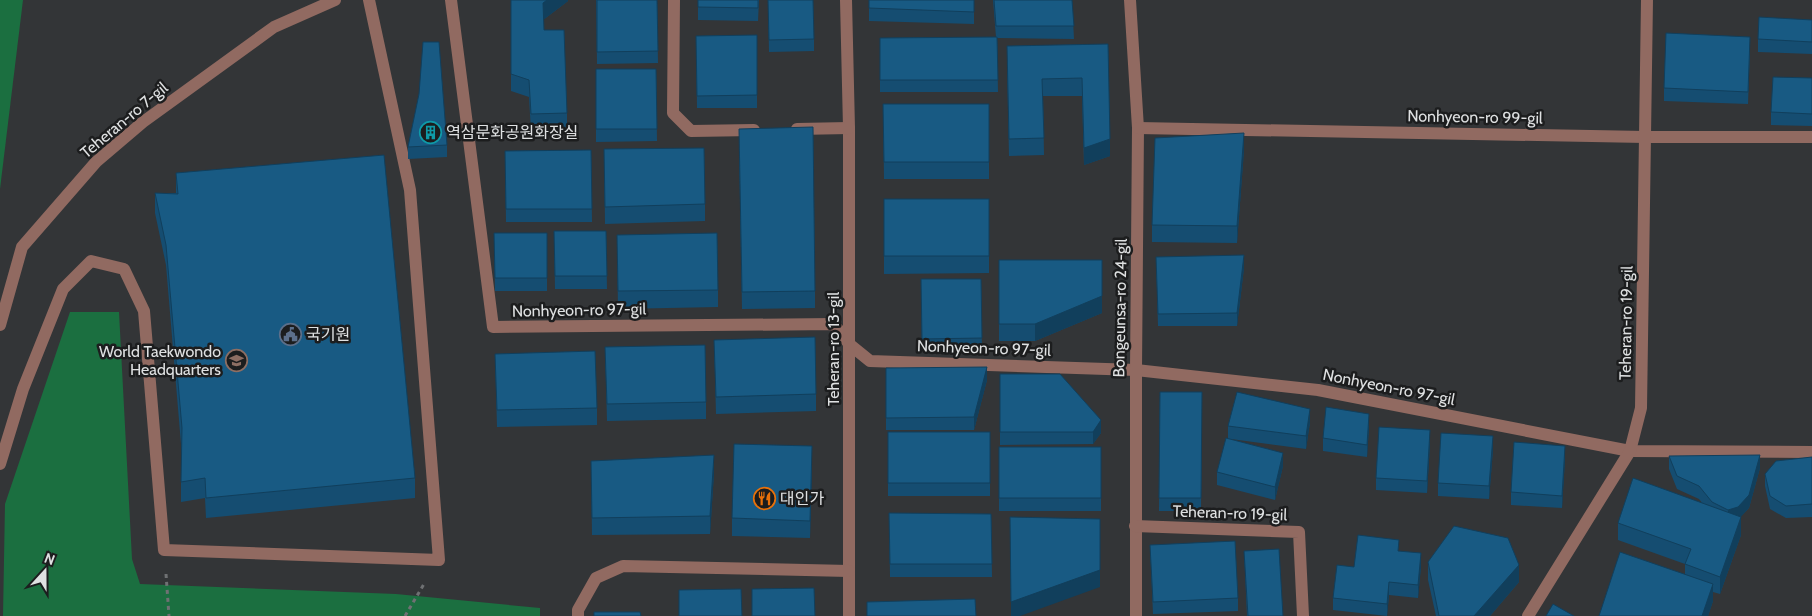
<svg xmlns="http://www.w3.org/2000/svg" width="1812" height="616" viewBox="0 0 1812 616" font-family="Cabin,'Noto Sans KR',sans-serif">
  <rect width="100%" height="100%" fill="#333537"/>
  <g fill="#1b6f40">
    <path d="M0 0H23L0 189Z"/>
    <path d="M70 312H119L132 559 140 584 396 594 540 608V616H3L5 504Z"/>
  </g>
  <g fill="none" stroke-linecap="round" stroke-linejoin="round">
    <g stroke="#6f7173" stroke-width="3" stroke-dasharray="4 4" stroke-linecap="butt">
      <path d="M166 574 169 616"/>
      <path d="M405 616 424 584"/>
    </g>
    <g stroke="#916a61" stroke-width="12">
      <path d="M451 0 493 327 834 324 849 344 870 361 1136 370 1318 390 1630 451 1812 452"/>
      <path d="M674 0 673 113 691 131 754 130"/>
      <path d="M846 0 849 128V616"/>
      <path d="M1130 0 1138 128 1136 370V616"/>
      <path d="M1138 128 1645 137H1812"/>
      <path d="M797 129 849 128"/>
      <path d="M0 325 22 247 96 162 143 122 274 27 335 0"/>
      <path d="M0 464 23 389 63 289 91 261 124 269 144 311 164 550 439 560 410 190 369 0"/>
      <path d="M1135 526 1299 532 1303 616"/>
      <path d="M578 616V610L596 578 623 566 849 571"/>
      <path d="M1528 616 1630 451 1641 408 1647 0"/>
    </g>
  </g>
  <g fill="#154d71">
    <path d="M511 0H568V1L543 20 544 30 567 113V130L531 131 529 97 511 91Z"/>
    <path d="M596 0H657L658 63 597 64Z"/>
    <path d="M698 0H759L758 21 698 20Z"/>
    <path d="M768 0 814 39V51L769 52Z"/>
    <path d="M869 0H974V24L869 21Z"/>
    <path d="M993 0H1072L1074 39 997 38 998 92H880V38L996 37Z"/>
    <path d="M1812 20V54L1758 52V39Z"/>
    <path d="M757 35V108H697L696 36Z"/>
    <path d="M1108 44 1110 156 1084 165 1082 96H1043L1044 155 1009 156 1007 63Z"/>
    <path d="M1750 49 1748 104 1664 101V88Z"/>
    <path d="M596 69H656L657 141 596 142Z"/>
    <path d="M1812 78V126L1771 125V112Z"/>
    <path d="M419 94 447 145V157L408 159V147Z"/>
    <path d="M883 104H989V179H884Z"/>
    <path d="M739 146 815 291V308L742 309Z"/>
    <path d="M604 149 705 204V221L605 224Z"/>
    <path d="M591 150 592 222H506L505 151Z"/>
    <path d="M1244 150 1237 243 1152 242V225Z"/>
    <path d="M176 173 415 478V498L206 518 205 498 181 502V444L166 265 155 213V193H176Z"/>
    <path d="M884 199H989V273L884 274Z"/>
    <path d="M554 231H606L607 289H555Z"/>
    <path d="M494 233H547V291H495Z"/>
    <path d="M617 235 718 290V307L618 309Z"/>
    <path d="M1156 257 1244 268 1237 326H1158Z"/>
    <path d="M999 260 1102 313 1035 341H999Z"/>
    <path d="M921 279H981L982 351H922Z"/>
    <path d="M714 340 816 394V411L716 414Z"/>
    <path d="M605 347 706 402V419L607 421Z"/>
    <path d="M495 354 597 408V425L497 427Z"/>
    <path d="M886 368 987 380 974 430H886Z"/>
    <path d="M1000 374 1101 433 1093 444 1000 445Z"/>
    <path d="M1160 392H1202L1201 511H1159Z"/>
    <path d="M1310 422 1306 449 1231 439 1283 466 1275 500 1217 485V472L1228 439V426Z"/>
    <path d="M1369 426 1367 457 1323 451V438Z"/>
    <rect x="888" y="432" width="102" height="64"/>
    <path d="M1430 443 1427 493 1376 490V478Z"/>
    <rect x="999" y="447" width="102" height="64"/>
    <path d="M1493 449 1489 499 1438 496V483Z"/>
    <path d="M1669 456 1760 468 1749 508 1740 517 1741 535 1720 594 1713 592V601L1708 616H1599L1685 574V564L1618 540V523L1703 504 1699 499 1677 489 1669 469Z"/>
    <path d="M1812 457V517L1786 518 1770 509 1765 486V474Z"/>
    <path d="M1565 458 1562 508 1511 505V492Z"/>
    <path d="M591 461 714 473 710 534 592 535Z"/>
    <path d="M812 463 810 538 732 536V518Z"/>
    <path d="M889 513 991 514 992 577H890Z"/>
    <path d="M1150 545 1238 598V611L1153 614Z"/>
    <path d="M1244 551 1283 616H1247Z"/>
    <path d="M1399 551 1421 566 1418 598 1389 595 1387 616 1333 610V598L1354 567Z"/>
    <path d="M1428 562 1519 582 1490 616H1436L1428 580Z"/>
  </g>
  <g fill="#113f5c">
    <path d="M547 0H568V1L543 20V3Z"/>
    <path d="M1244 133V150L1237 243V226Z"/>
    <path d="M1110 139V156L1084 165V148Z"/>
    <path d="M1244 255V268L1237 326V313Z"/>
    <path d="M1102 296V313L1035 341V324Z"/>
    <path d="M987 367V380L974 430V417Z"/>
    <path d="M1310 409V422L1306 449V436Z"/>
    <path d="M1369 414V426L1367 457V445Z"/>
    <path d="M1101 420V433L1093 444V432Z"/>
    <path d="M1430 430V443L1427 493V481Z"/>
    <path d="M1493 436V449L1489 499V486Z"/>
    <path d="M812 446V463L810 538V521Z"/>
    <path d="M1565 446V458L1562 508V496Z"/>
    <path d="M1283 453V466L1275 500V487Z"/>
    <path d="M714 455V473L710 534V516Z"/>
    <path d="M1760 455V468L1749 508 1738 520 1728 523V510Z"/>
    <path d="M1741 517V535L1720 594V577Z"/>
    <path d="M1421 553V566L1418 598V585Z"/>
    <path d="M1519 565V582L1490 616H1474Z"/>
    <path d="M1100 570V587L1020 616H1011V602Z"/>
    <path d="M1389 582V595L1387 616V604Z"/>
    <path d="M1713 584V601L1708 616H1702Z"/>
  </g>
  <g fill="#185a83" stroke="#113f5c">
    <path d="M511 0H547L543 3 544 30H564L567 113 531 114 529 80 511 74Z"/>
    <path d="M597 0H657L658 51 597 52Z"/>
    <path d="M698 0H758V8L698 7Z"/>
    <path d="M768 0H813L814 39 769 40Z"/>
    <path d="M869 0H974V12L869 8Z"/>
    <path d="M994 0H1072L1074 26H996Z"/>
    <path d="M1759 17 1812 20V42L1758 39Z"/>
    <path d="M1666 33 1750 37 1748 92 1664 88Z"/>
    <path d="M757 35V95L697 96 696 36Z"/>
    <path d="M997 37 998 80H880V38Z"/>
    <path d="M423 42H439L447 145 408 147 419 94Z"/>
    <path d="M1108 44 1110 139 1084 148 1082 78 1042 79 1044 138 1009 139 1007 46Z"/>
    <path d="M596 69H656L657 129H596Z"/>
    <path d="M1773 77 1812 78V114L1771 112Z"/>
    <path d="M883 104H989V162H884Z"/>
    <path d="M813 127 815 291 742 292 739 129Z"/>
    <path d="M1244 133 1237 226 1152 225 1155 138Z"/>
    <path d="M704 148 705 204 605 207 604 149Z"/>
    <path d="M591 150 592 209H506L505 151Z"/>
    <path d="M384 155 415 478 206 498 205 478 181 482 182 428 166 245 155 193 178 194 176 173Z"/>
    <rect x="884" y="199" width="105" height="57"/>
    <path d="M554 231H606L607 276H555Z"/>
    <path d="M494 233H547V278H495Z"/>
    <path d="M717 233 718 290 618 291 617 235Z"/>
    <path d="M1244 255 1237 313 1158 314 1156 257Z"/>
    <path d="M999 260H1102V296L1035 324H999Z"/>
    <path d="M921 279H981L982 338 922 339Z"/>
    <path d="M815 337 816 394 716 397 714 340Z"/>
    <path d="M705 345 706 402 607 404 605 347Z"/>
    <path d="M595 351 597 408 497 410 495 354Z"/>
    <path d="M987 367 974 417 886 418V368Z"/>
    <path d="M1000 374H1060L1101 420 1093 432H1000Z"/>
    <path d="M1160 392H1202L1201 498H1159Z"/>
    <path d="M1237 392 1310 409 1306 436 1228 426Z"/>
    <path d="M1326 407 1369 414 1367 445 1323 438Z"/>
    <path d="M1379 427 1430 430 1427 481 1376 478Z"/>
    <rect x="888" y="432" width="102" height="51"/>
    <path d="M1441 433 1493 436 1489 486 1438 483Z"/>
    <path d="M1226 438 1283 453 1275 487 1217 472Z"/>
    <path d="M1514 442 1565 446 1562 496 1511 492Z"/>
    <path d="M734 444 812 446 810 521 732 518Z"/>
    <rect x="999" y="447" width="102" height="51"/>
    <path d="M714 455 710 516 592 518 591 461Z"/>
    <path d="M1760 455 1749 495 1738 507 1728 510 1712 502 1699 486 1677 476 1669 456Z"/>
    <path d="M1812 457V504L1786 506 1770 496 1765 474 1776 461Z"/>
    <path d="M1633 478 1741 517 1720 577 1685 564 1691 549 1618 523Z"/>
    <path d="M889 513 991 514 992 564H890Z"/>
    <path d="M1010 517 1100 519V570L1011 602Z"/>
    <path d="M1454 526 1508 538 1519 565 1474 616H1439L1428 562Z"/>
    <path d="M1358 535 1399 540 1398 551 1421 553 1418 585 1389 582 1387 604 1333 598 1337 565 1354 567Z"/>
    <path d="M1235 541 1238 598 1153 602 1150 545Z"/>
    <path d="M1279 549 1283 616H1248L1244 551Z"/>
    <path d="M1620 552 1713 584 1702 616H1599Z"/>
    <path d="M814 588 815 616H752V589Z"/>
    <path d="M741 589 742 616H679V590Z"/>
    <path d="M975 599 976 616H867V602Z"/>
    <path d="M1553 604 1574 616H1546Z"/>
    <path d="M594 612H640L641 616H594Z"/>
  </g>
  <defs>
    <symbol id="building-ring" viewBox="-11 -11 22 22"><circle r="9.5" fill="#1c1d1e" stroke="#0f9aa8" stroke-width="1.5"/><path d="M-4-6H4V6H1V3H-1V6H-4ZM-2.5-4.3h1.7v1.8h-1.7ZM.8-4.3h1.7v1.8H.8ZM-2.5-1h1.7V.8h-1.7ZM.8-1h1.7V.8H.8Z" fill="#0f9aa8"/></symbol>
    <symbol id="civic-ring" viewBox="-11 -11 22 22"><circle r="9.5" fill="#1c1d1e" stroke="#5c6f8a" stroke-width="1.5"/><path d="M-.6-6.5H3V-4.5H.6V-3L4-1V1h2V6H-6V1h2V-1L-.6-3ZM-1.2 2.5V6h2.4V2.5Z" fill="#5c6f8a"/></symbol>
    <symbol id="school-ring" viewBox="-11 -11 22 22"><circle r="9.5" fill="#1c1d1e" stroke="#8d6e63" stroke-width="1.5"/><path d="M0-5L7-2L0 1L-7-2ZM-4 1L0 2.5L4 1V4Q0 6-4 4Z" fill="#8d6e63"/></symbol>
    <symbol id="restaurant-ring" viewBox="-11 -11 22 22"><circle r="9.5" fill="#1c1d1e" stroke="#e8710a" stroke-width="1.5"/><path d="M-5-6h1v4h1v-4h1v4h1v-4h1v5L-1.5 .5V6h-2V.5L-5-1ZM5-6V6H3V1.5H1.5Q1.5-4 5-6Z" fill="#e8710a"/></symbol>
  </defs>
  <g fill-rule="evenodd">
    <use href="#building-ring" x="418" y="120" width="25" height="25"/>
    <use href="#civic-ring" x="278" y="322" width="25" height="25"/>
    <use href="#school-ring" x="224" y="348" width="25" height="25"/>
    <use href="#restaurant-ring" x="752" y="486" width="25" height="25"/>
  </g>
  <g text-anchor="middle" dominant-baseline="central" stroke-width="5" stroke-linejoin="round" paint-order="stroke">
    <g font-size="16" fill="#dfe1e2" stroke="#1c1d1e">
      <text transform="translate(1475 117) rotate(1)">Nonhyeon-ro 99-gil</text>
      <text transform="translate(124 120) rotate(-40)">Teheran-ro 7-gil</text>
      <text transform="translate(1120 308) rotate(-89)">Bongeunsa-ro 24-gil</text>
      <text transform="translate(579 310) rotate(-1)">Nonhyeon-ro 97-gil</text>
      <text transform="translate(1626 323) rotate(-89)">Teheran-ro 19-gil</text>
      <text transform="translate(984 348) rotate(2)">Nonhyeon-ro 97-gil</text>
      <text transform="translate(833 349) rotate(-90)">Teheran-ro 13-gil</text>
      <text transform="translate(1389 387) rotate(11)">Nonhyeon-ro 97-gil</text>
      <text transform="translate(1230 513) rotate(2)">Teheran-ro 19-gil</text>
    </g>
    <g font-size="16" fill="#dfe1e2" stroke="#1c1d1e" text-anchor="start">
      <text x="446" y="132">역삼문화공원화장실</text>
      <text x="306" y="334">국기원</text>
      <text x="221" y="351" text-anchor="end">World Taekwondo<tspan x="221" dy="18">Headquarters</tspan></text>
      <text x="780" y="498">대인가</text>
    </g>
  </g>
  <g transform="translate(45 571) rotate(21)" stroke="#1c1d1e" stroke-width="4" paint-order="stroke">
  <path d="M0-4L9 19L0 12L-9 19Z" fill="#dfe1e2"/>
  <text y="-8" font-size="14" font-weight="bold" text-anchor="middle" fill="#dfe1e2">N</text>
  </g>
</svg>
